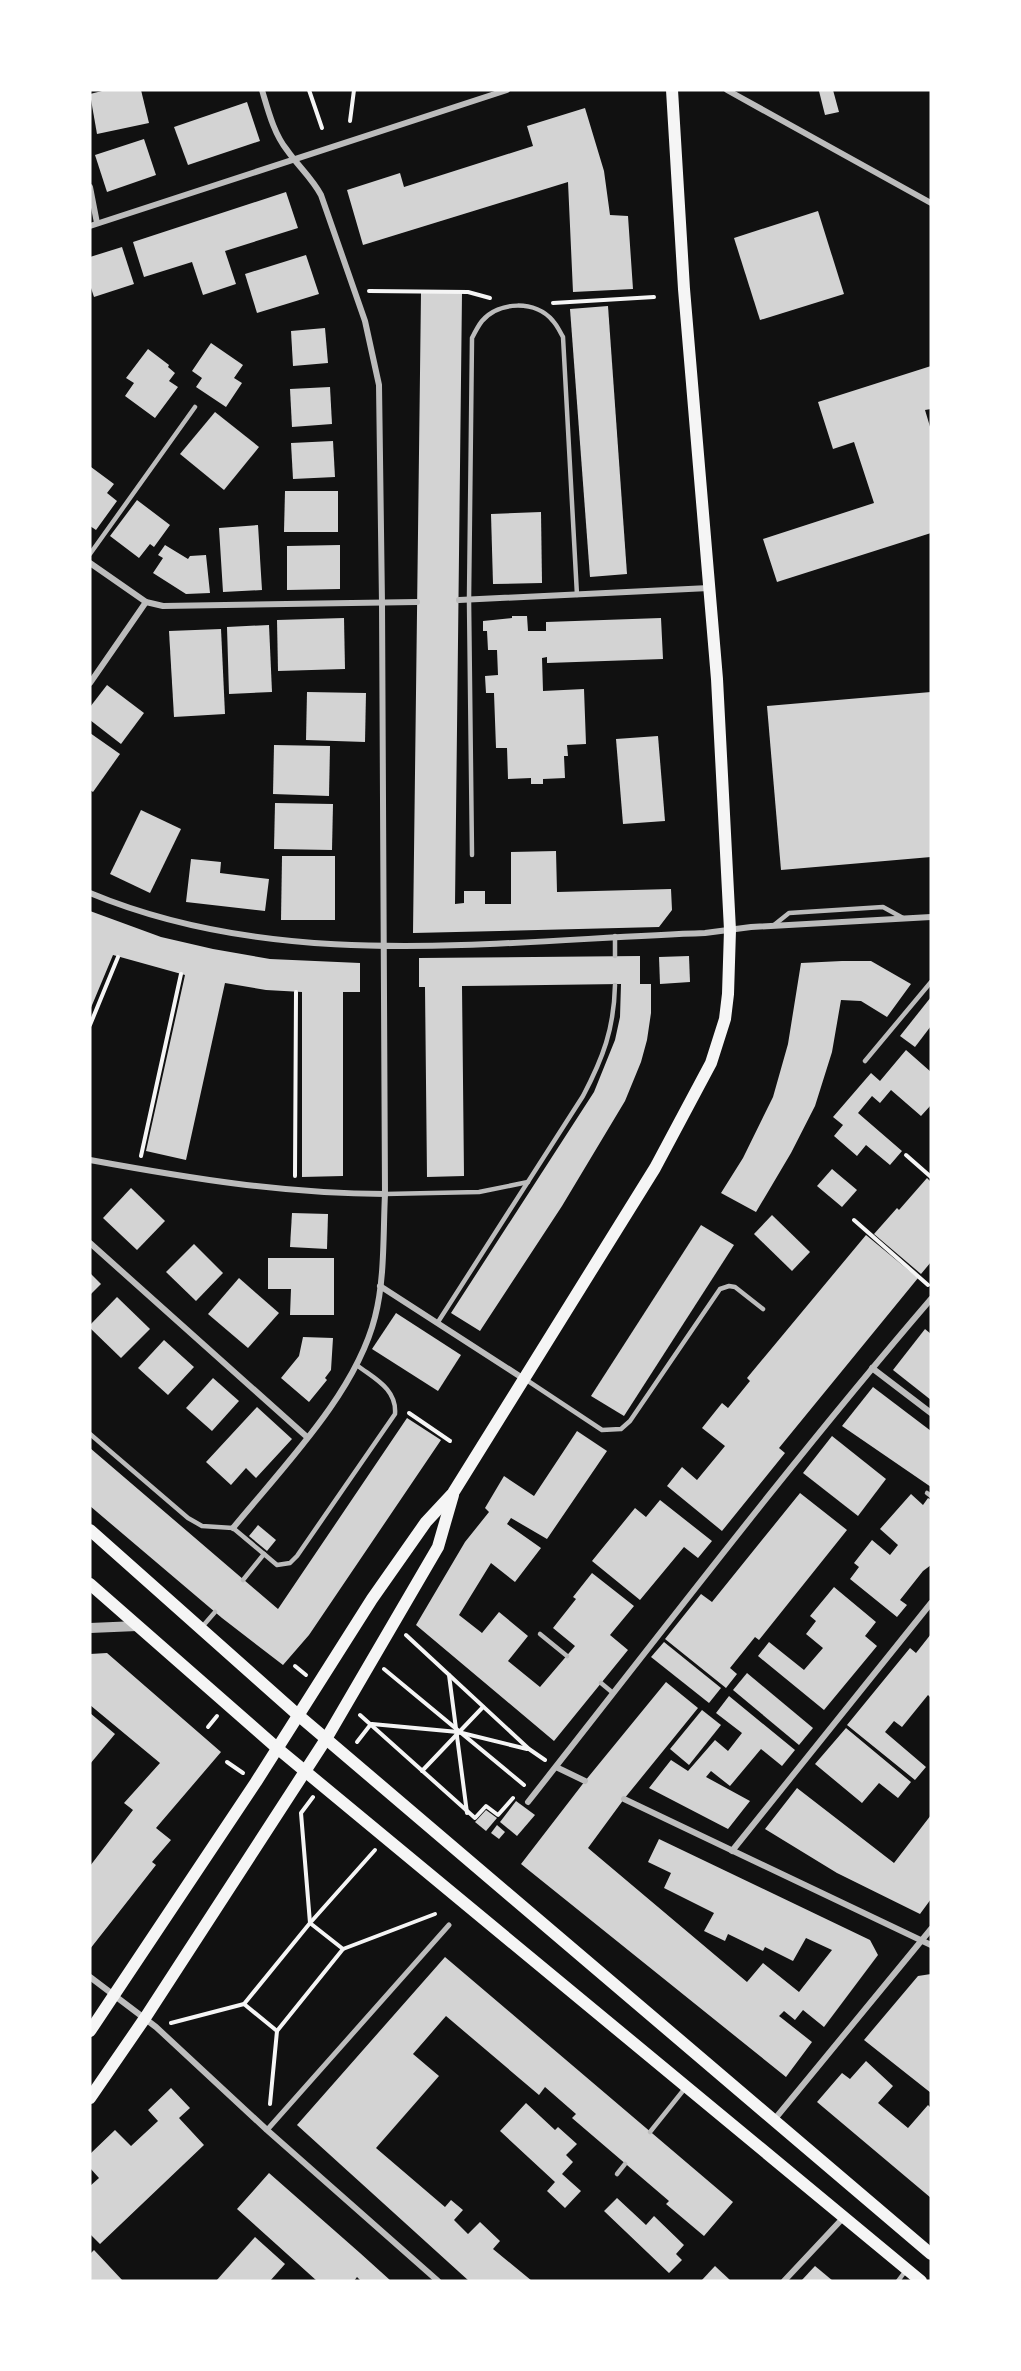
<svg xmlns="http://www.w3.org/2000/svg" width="1021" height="2371" viewBox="0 0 1021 2371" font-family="'Alegreya Sans',sans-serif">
  <rect width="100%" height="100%" fill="#111"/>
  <g fill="#d3d3d3">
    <path d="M106 90H141L149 123 97 134 90 94Z"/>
    <path d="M833 90 839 112 825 115 819 91Z"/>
    <path d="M247 102 260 141 188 165 174 127Z"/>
    <path d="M585 108 604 171 610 215 628 216 633 289 573 292 568 182 363 245 347 190 400 173 404 187 533 146 527 126Z"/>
    <path d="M144 139 156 175 107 192 95 155Z"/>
    <path d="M286 192 298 228 225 251 236 284 203 295 192 262 144 277 133 242Z"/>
    <path d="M818 211 844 294 760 320 734 238Z"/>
    <path d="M122 247 134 284 94 297 90 285V257Z"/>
    <path d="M306 255 319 294 257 313 245 274Z"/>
    <path d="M421 293H462L455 904 464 903V891H485V904H511V852L556 851 557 892 671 889 672 910 659 927 413 933Z"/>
    <path d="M608 306 627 574 590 577 570 309Z"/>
    <path d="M325 328 328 363 293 366 291 331Z"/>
    <path d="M211 343 243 365 234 378 242 383 226 407 196 387 202 378 192 371Z"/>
    <path d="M148 349 169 365 168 367 175 373 169 381 178 387 155 418 125 396 134 383 126 378Z"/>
    <path d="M931 366V409L925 410 931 430V533L777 582 763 539 874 503 854 442 833 449 818 402Z"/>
    <path d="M330 387 332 424 292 427 290 389Z"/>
    <path d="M215 412 259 447 224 490 180 454Z"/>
    <path d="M333 441 335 477 293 479 291 443Z"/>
    <path d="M91 467 114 484 107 493 117 501 96 530 90 526Z"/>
    <path d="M285 491H338V532H284Z"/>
    <path d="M137 500 170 525 154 547 150 544 139 558 110 536Z"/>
    <path d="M541 512 542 583 493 584 491 514Z"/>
    <path d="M258 525 262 590 223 592 219 528Z"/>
    <path d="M165 545 188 559 190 556 206 555 210 593 186 594 153 573 163 558 158 555Z"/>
    <path d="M340 545V589L287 590V546Z"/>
    <path d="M512 616H527L528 631H546V622L661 618 663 659 547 663V657L542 658 543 691 584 689 586 744 567 745 568 756H564L565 778 543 779V784H531V778L508 779 507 748H496L494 693H486L485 676 498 675 497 650H488L487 631H483V621L512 618Z"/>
    <path d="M344 618 345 669 278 671 277 620Z"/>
    <path d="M269 625 272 692 229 694 227 627Z"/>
    <path d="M221 629 225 714 174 717 169 631Z"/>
    <path d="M107 685 144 713 121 744 90 720V707Z"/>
    <path d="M307 692 366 693 365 742 306 740Z"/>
    <path d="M931 692V857L781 870 767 706Z"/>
    <path d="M90 733 120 754 93 792 90 790Z"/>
    <path d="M658 736 665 821 623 824 616 739Z"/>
    <path d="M274 745 330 746 329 796 273 794Z"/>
    <path d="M275 803 333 804 332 850 274 849Z"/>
    <path d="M141 810 181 829 150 893 110 874Z"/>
    <path d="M282 856H335V920H281Z"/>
    <path d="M191 859 221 862 220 873 269 879 265 911 186 902Z"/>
    <path d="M90 911 161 937 213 949 270 959 360 963V992H343V1176L302 1177V992L266 990 225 983 186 1160 146 1151 185 975 113 955 90 1010Z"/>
    <path d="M640 956V984H651V1013L647 1040 641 1062 625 1101 562 1206 480 1331 451 1313 594 1092 615 1040 620 1017 621 984 462 986 464 1176 427 1177 425 987H419V958Z"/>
    <path d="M689 956 690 982 660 984 659 957Z"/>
    <path d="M842 961H871L911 984 887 1017 861 1001 841 1000 832 1052 815 1106 791 1153 756 1212 721 1193 743 1158 773 1097 788 1044 801 963Z"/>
    <path d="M931 997V1026L915 1047 900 1036Z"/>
    <path d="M906 1050 931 1072V1105L921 1116 891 1090 880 1103 872 1096 858 1113 902 1151 890 1165 866 1145 857 1156 834 1136 843 1125 833 1117 871 1073 880 1081Z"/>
    <path d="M832 1169 857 1190 842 1207 817 1186Z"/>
    <path d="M927 1178 931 1182V1262L921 1274 874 1234 897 1208 899 1210Z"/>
    <path d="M131 1188 165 1221 137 1250 103 1218Z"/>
    <path d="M292 1213 328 1214 327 1249 290 1247Z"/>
    <path d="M772 1215 810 1252 792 1271 754 1234Z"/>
    <path d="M701 1225 734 1245 624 1416 591 1396Z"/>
    <path d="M866 1235 918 1278 779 1448 785 1453 722 1531 667 1486 682 1467 697 1480 725 1446 702 1428 722 1403 728 1408 750 1381 747 1378Z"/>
    <path d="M194 1244 223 1273 196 1301 166 1272Z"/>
    <path d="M268 1258H334V1315H290L291 1289H268Z"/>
    <path d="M90 1273 101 1284 90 1295Z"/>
    <path d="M239 1278 279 1313 248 1348 208 1314Z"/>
    <path d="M117 1297 150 1329 121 1358 90 1328V1325Z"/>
    <path d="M396 1313 461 1355 438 1391 372 1349Z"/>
    <path d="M925 1329 931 1334V1400L893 1370Z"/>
    <path d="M303 1337 333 1338 331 1370 325 1378 327 1380 309 1402 281 1378 299 1356Z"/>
    <path d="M164 1340 194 1367 168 1395 138 1368Z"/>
    <path d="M213 1378 239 1401 212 1431 186 1408Z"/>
    <path d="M873 1387 931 1431V1487L842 1426Z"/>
    <path d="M257 1407 292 1439 256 1478 246 1468 231 1485 206 1462Z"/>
    <path d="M407 1418 441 1440 309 1635 283 1665 222 1618 90 1506V1448L278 1609Z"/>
    <path d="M577 1431 607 1451 547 1539 511 1518 507 1524 541 1548 515 1582 491 1563 459 1615 482 1633 499 1612 528 1636 508 1661 540 1687 575 1646 553 1628 576 1599 573 1597 592 1573 634 1606 610 1635 628 1650 554 1741 416 1625 465 1542 489 1512 485 1508 504 1476 534 1496Z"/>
    <path d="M832 1436 886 1479 858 1516 803 1473Z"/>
    <path d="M800 1493 847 1530 759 1640 755 1637 730 1668 737 1674 726 1688 665 1639 701 1594 712 1602Z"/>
    <path d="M911 1494 923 1505 928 1498 931 1500V1565L923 1571 900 1600 907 1605 897 1617 850 1579 859 1567 854 1563 872 1540 890 1555 898 1545 880 1529Z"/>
    <path d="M660 1500 712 1541 698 1558 684 1547 640 1600 592 1561 635 1508 646 1517Z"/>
    <path d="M258 1525 276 1540 267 1551 249 1536Z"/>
    <path d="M834 1587 876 1622 865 1636 877 1646 824 1710 758 1656 769 1642 804 1670 823 1648 806 1634 816 1621 810 1616Z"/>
    <path d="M931 1634V1698L928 1695 902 1727 894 1721 885 1732 926 1767 915 1780 847 1725 910 1648 916 1653Z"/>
    <path d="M664 1642 721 1688 709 1703 651 1657Z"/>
    <path d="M107 1653 221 1752 156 1828 171 1840 152 1862 156 1865 90 1949V1866L133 1810 124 1803 160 1763 90 1705V1654Z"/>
    <path d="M747 1673 813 1728 799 1745 733 1690Z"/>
    <path d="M666 1682 698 1708 624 1799 588 1848 747 1982 763 1963 799 1992 832 1950 806 1938 793 1961 765 1947 763 1951 728 1934 725 1941 704 1931 714 1913 664 1888 671 1873 648 1862 659 1839 870 1940 878 1955 824 2027 803 2010 795 2020 784 2011 779 2016 812 2042 786 2077 521 1864 585 1781Z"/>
    <path d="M729 1696 795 1750 782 1766 761 1749 730 1786 711 1771 706 1777 750 1801 728 1829 649 1788 671 1760 688 1771 715 1740 728 1751 742 1733 716 1713Z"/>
    <path d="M702 1710 721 1725 689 1765 670 1749Z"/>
    <path d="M90 1713 115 1734 90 1764Z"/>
    <path d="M846 1728 911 1782 898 1798 879 1783 862 1803 815 1764Z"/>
    <path d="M797 1788 894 1863 931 1815V1899L920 1914 837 1873 765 1829Z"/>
    <path d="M516 1801 535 1815 517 1836 500 1822Z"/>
    <path d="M486 1810 497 1818 486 1831 475 1822Z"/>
    <path d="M497 1825 505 1832 499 1839 491 1833Z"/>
    <path d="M445 1957 733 2202 704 2236 666 2204 669 2201 572 2118 576 2114 545 2087 539 2095 446 2016 413 2054 439 2076 376 2148 445 2207 451 2200 463 2210 454 2220 468 2234 480 2222 500 2241 493 2249 532 2281H469L297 2125Z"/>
    <path d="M931 1974 930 2056 931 2093 864 2040 918 1976Z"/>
    <path d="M866 2061 893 2086 878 2103 908 2128 928 2105 931 2108V2198L817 2102 842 2073 850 2079Z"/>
    <path d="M171 2088 190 2108 179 2118 204 2145 100 2244 90 2234V2186L99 2178 90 2168V2154L115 2130 131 2146 158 2121 148 2110Z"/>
    <path d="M526 2103 555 2130 558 2127 577 2144 566 2155 573 2162 562 2174 581 2191 565 2208 547 2191 555 2182 500 2131Z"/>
    <path d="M269 2173 360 2253 391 2281H361L357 2277 354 2281H317L237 2209Z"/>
    <path d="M617 2198 646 2225 654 2216 684 2245 676 2254 682 2260 669 2273 604 2211Z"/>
    <path d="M255 2237 285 2264 270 2281H216Z"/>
    <path d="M94 2250 123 2281H92L90 2278V2254Z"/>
    <path d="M715 2266 731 2281H701Z"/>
    <path d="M815 2266 833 2281H801Z"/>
  </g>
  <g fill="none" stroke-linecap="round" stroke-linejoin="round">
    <g stroke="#f5f5f5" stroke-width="4">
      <path d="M309 90 322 128"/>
      <path d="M350 121 354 90"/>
      <path d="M369 291 468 292 490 298"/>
      <path d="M553 303 654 297"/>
      <path d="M90 1025 118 957"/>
      <path d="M906 1155 931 1177"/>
      <path d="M141 1156 181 974"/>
      <path d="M295 1176 296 992"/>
      <path d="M854 1220 928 1285"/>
      <path d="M409 1413 450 1441"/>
      <path d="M406 1635 529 1749 545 1760"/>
      <path d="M295 1666 306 1675"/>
      <path d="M384 1669 524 1785"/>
      <path d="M449 1675 467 1813"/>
      <path d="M360 1715 475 1818 486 1806 498 1815 513 1798"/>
      <path d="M372 1724 458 1732 527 1749"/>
      <path d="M208 1727 217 1716"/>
      <path d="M357 1742 371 1724"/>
      <path d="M227 1762 243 1773"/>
      <path d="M422 1771 483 1707"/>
      <path d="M343 1949 310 1923 375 1850"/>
      <path d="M244 2004 277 2031 270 2104"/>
      <path d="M171 2023 244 2004 310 1923 301 1813 313 1797"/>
      <path d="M277 2031 343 1949 435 1914"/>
    </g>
    <g stroke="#bcbcbc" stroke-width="4.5">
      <path d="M90 554 195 407"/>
      <path d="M472 855 469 600 472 338C475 332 478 326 482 321 499 301 536 300 553 321 557 325 560 332 563 337L577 595"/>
      <path d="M774 925 789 913 883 907 903 918"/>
      <path d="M615 936V956"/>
      <path d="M865 1061 931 982"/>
      <path d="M385 1194 479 1192 528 1182"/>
      <path d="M438 1322 583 1096C603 1058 614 1029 615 985"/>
      <path d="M525 1379 602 1430 621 1429 630 1421 720 1289 729 1286 735 1287 763 1309"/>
      <path d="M90 1434 188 1518 202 1526 233 1528 264 1554 243 1580"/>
      <path d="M927 1493 931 1496"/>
      <path d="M264 1554 277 1565 290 1563 297 1556 395 1414C397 1389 375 1379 358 1366"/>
      <path d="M202 1627 215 1612"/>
      <path d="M540 1634 567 1656"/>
      <path d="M601 1683 613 1693"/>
      <path d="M650 2132 686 2087"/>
      <path d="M617 2174 625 2164"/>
      <path d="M898 2281 907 2269"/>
    </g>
    <path stroke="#bcbcbc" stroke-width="5" d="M267 2130 449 1925"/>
    <g stroke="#bcbcbc" stroke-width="6">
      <path d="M727 90 931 203"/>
      <path d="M90 187 97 223"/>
      <path d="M90 226 507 90"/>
      <path d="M90 563 146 602 163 606 417 602"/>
      <path d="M459 600 709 588"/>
      <path d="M90 683 146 602"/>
      <path d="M90 893C284 974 500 940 705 933L751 927 931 917"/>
      <path d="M90 1160C188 1178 285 1194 385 1194"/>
      <path d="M90 1243 307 1437"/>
      <path d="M380 1286 524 1379"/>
      <path d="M872 1368 931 1413"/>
      <path d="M233 1528C282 1468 356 1393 375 1317 385 1278 383 1234 385 1194L382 603 379 385 365 321 321 195C312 178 298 166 287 150 274 134 268 110 262 90"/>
      <path d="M556 1767 585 1781"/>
      <path d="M624 1799 931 1945"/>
      <path d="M528 1802C661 1633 791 1462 931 1299"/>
      <path d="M732 1851 931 1603"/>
      <path d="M90 1977 156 2027 267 2130 438 2281"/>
      <path d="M774 2120 931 1929"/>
      <path d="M784 2281 844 2217"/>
    </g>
    <path stroke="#bcbcbc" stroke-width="10" d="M90 1628 137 1626"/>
    <g stroke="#f5f5f5" stroke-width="12">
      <path d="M90 1530 298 1715 931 2254"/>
      <path d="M90 1584 277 1748 921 2281"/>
      <path d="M90 2031 256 1782 372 1599 426 1522 453 1493 655 1168 711 1063 725 1019 728 994 730 930 717 679 684 289 672 90"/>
      <path d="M90 2098 145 2018 326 1739 438 1547 453 1495"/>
    </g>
  </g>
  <rect width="1021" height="2371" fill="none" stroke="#ffffff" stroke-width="183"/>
</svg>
